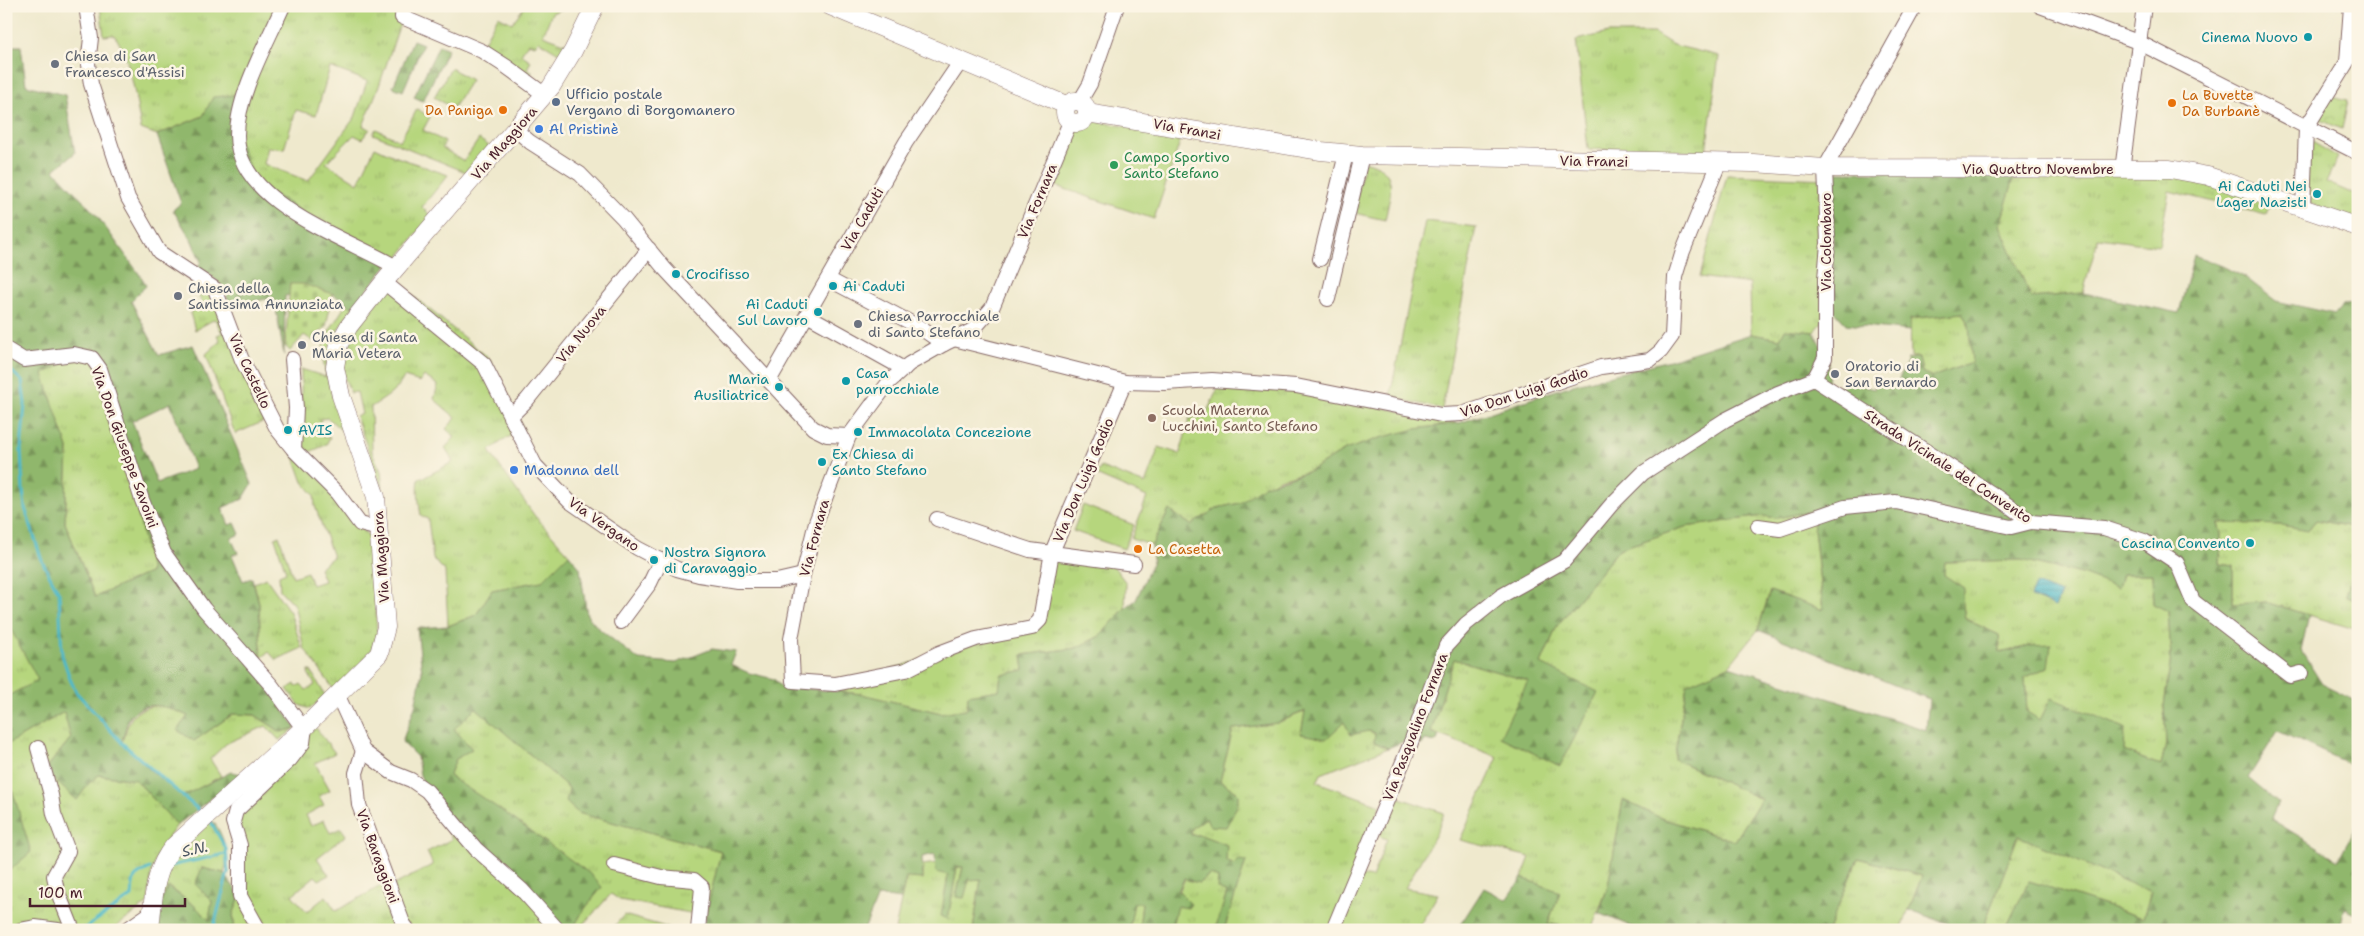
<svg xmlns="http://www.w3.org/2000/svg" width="2364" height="936" viewBox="0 0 2364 936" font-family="'Shantell Sans',sans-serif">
  <defs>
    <pattern id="grass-tufts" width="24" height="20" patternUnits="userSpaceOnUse" patternTransform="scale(1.25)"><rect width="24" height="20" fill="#b6d67d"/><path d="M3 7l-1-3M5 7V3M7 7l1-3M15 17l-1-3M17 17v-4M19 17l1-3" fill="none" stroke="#9eb76c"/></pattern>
    <pattern id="forest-firs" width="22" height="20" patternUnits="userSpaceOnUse" patternTransform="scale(1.25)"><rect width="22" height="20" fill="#90b76c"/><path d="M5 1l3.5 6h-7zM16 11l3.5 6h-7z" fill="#789459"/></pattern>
    <pattern id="cemetery-stones" width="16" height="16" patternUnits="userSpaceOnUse" patternTransform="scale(1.25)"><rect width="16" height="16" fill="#b6d67d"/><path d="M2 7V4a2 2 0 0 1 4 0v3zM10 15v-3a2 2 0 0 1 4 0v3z" fill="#9eb76c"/></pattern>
    <pattern id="park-crowns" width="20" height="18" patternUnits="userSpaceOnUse" patternTransform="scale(1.25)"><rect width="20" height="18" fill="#b6d67d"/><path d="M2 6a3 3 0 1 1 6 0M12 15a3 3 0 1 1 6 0" fill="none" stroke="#9eb76c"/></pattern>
    <pattern id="water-rules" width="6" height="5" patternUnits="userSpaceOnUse" patternTransform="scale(1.25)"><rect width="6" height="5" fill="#4db9c9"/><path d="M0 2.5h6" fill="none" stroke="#4296a3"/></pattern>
  </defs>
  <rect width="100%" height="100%" fill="#fcf5e5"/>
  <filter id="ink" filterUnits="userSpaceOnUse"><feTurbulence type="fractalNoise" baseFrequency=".02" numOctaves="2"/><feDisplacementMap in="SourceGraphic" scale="10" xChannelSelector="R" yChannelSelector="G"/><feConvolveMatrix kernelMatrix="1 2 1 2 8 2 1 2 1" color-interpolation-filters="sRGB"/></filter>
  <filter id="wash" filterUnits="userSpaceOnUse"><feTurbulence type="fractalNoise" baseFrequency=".0096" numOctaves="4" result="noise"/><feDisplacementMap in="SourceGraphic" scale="20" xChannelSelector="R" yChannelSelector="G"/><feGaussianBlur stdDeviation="1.12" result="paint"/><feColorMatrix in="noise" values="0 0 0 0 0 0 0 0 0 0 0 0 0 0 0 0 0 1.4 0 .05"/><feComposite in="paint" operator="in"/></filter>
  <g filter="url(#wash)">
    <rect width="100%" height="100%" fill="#efe9cd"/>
    <g fill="url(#grass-tufts)" stroke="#807a54" fill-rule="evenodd">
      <path d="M100 6H406L379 86 363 126 370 129 362 139 354 135 326 163 358 183 375 147 394 156 448 175 422 207 431 216 391 266 263 191 203 116 157 135 141 129C136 101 131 57 114 35L104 36ZM330 67 367 81 355 117 308 181 264 164 268 147 284 149 296 110 316 115Z"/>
      <path d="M525 6 564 8 552 13 543 35 567 44 562 55 539 41 535 45 528 43 521 54 531 61 527 69 532 72 528 79 481 47 498 16 512 23Z"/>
      <path d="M1609 33H1654L1673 45 1719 56 1706 152 1588 149 1576 40Z"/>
      <path d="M451 68 471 80 453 108 434 97Z"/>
      <path d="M417 109 430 117 423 130 445 142 442 148 464 161 479 139 489 146 468 173 373 134 376 129 400 141Z"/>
      <path d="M2307 139 2338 157 2326 182 2358 196V221L2308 203Z"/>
      <path d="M1364 161C1400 170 1391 191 1385 220L1354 213Z"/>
      <path d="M2171 173 2270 201 2266 215 2169 191 2159 246 2098 238 2083 293 2031 298 2000 225 2015 174Z"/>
      <path d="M1727 175 1826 179V318L1814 332 1785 330 1780 339 1751 334 1750 284 1700 277Z"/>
      <path d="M1425 221 1476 227 1442 409 1390 397Z"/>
      <path d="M187 271 212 287 269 419 235 434 206 354 220 341 217 335 222 333 215 319 195 330 190 313 202 303Z"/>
      <path d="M395 281 490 359 524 430 505 439 489 451 534 515 569 554 542 581 492 590 476 615 448 626 445 571 433 559 428 519 421 516C419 502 417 492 419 478H423L453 462 445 448 455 437 446 429 456 418 434 399 438 385 424 376 420 382 404 377C396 393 385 398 371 407L372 452 381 471 383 491 356 416 362 414 357 392 351 393C348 385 342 375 342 367 342 337 377 303 395 281Z"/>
      <path d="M347 303 353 308C312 362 326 376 346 434L328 418 320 419 323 437H330L326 445 307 453 302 448 301 369 326 377 322 353 329 331Z"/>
      <path d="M1962 313 1969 325 1972 363 1931 377 1922 372 1919 357H1911L1910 319Z"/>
      <path d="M94 346 134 495 151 572 95 597 65 523 68 448 42 374Z"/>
      <path d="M1220 384 1298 391 1459 423 1416 429 1345 450 1310 471 1279 479 1240 503 1217 508 1191 525 1169 510 1152 545 1131 539 1147 497 1096 475 1101 467 1145 484 1159 447 1180 454 1190 417 1204 418Z"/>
      <path d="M293 454 327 485 356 525 367 534 372 541 377 634 370 654 335 691 304 648 294 605 280 590 279 575 286 572 275 538 279 536 293 577 307 572 312 585 324 581 319 568 333 557 315 506 314 495 303 482Z"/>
      <path d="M1812 511 1823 610 1770 591 1758 630 1729 666 1687 685 1674 759 1761 799 1735 841 1663 819 1623 800 1608 887 1591 930H1578L1548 923 1560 892 1522 878 1530 857 1460 840 1498 757 1431 732 1454 659 1529 681 1526 686 1541 664 1557 626 1619 549 1685 527 1763 516 1777 518Z"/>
      <path d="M2316 520 2358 528V556L2346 595 2358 601V630L2266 602 2233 605V566L2220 564 2221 534 2218 522 2281 525 2308 530Z"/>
      <path d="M1054 558 1112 564 1126 583 1125 608 1100 636 1076 648 1022 655 1024 670 999 690 968 695 967 709 941 713 861 694 838 691 835 687 977 642 1034 632Z"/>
      <path d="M2021 560 2082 574 2118 587 2122 574H2152L2153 603 2168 611 2171 658 2164 706 2166 743 2161 766 2124 751V728L2051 699 2040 721 2027 712 2025 677 2048 667 2029 646 2000 653 1999 635 1965 619 1962 597 1944 575V562Z"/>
      <path d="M266 578 290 612 302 648 276 660 269 652 261 658 259 603 254 583Z"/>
      <path d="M7 619 39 681 6 697V620Z"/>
      <path d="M309 671H311L325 695 310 709 299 705 287 689 295 684 296 687 301 684 306 690 315 685 308 673Z"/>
      <path d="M163 705 188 716 194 741 233 714 255 715 281 732 296 728 279 740 266 726 227 743 210 759 221 776 183 797 149 769 122 742C130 717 133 707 163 705Z"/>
      <path d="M476 707 569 788 578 813 721 851 706 916 620 900 611 894 582 926 586 930H572L583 911 602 887 449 776 456 759 454 729Z"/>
      <path d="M1306 711 1301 734 1344 722 1376 734 1374 742 1388 748 1321 774 1317 782 1380 805 1359 876 1372 878 1387 839 1379 836 1394 796 1444 813 1436 834 1405 888 1438 894 1417 930H1224L1246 861H1239L1235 865 1226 861V845L1201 835H1191L1192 828 1238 793 1220 781 1233 729 1277 723Z"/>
      <path d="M64 712 71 738 44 771 89 783 99 775 136 780 177 825C154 857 151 863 148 903L112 930H6V867L10 870 30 851 6 769V745Z"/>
      <path d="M316 728 335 753 315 763 330 790 319 796 324 805 306 815 311 826 324 820 330 833 341 828 346 835 317 858 329 875 319 880 315 876 292 895 307 912 326 896 336 911 388 882 390 887 433 865 427 852 452 839 427 791 558 930H235L233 915 240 896 233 822 310 732Z"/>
      <path d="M212 820C224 835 230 856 224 873L202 868 212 901 209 921 195 906 169 887 161 901 169 863Z"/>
      <path d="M2018 836 2151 892 2143 918 2029 881 2005 930H1982Z"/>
      <path d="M1858 858 1922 876 1901 930H1828Z"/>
      <path d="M937 863 948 875 942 916 948 919 957 867H963L956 897 969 880 981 879 973 930H895L906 877 923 879V865Z"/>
      <path d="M1210 874 1218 878 1227 893 1215 930H1171C1175 912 1176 894 1185 879L1199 883Z"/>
      <path d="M1133 903H1142L1139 930H1129Z"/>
      <path d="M624 915 676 930H611Z"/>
    </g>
    <g fill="url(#forest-firs)" stroke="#6d6b4c" fill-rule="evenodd">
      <path d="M413 40 423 44 403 91 393 87Z"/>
      <path d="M439 45 448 49 423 101 414 97Z"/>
      <path d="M6 46H21L26 85 65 95 75 153 54 170 98 217 142 278 146 286 131 301 159 355 193 345 252 484 243 499 222 508 229 525 235 523 240 534 231 538 238 553 232 555 243 581 252 578 259 603 261 658 253 666 296 728 281 732 255 715 233 714 194 741 177 730 188 716C169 708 147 697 131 716 126 722 124 735 122 742L149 769 183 796 231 772 242 774 177 825 136 780 99 775 89 783 77 800 44 771 71 738 64 712 6 745V697L38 680 6 620ZM94 347 134 495 151 572 95 597 65 523 68 448 43 374ZM170 403 195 469 157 483 132 421Z"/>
      <path d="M245 94 237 136 255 182 387 265 353 308 333 294 290 284V295L285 296 284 355 274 298 229 305C226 285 214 277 198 267L201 262 191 239 173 210 181 203 157 135 203 116 213 97Z"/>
      <path d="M1835 172 2015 174 2000 225 2031 298 2083 293 2179 313 2194 255 2222 266 2246 278 2276 301 2335 314 2343 305 2358 303V528L2316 520 2308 530 2281 525 2218 523 2221 534 2220 564 2233 566V604L2266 602 2309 615 2301 651 2322 684 2358 702V768L2278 731 2248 778 2278 803 2271 819 2338 860 2358 822V914L2345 908 2339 930H2005L2029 881 2143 918 2151 892 2018 836 1982 930H1967L1909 910 1922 876 1858 858 1828 930H1640L1599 913 1608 886 1623 800 1663 819 1735 841 1761 799 1674 759 1687 684 1729 666 1926 730 1929 699 1758 630 1770 591 1823 610 1812 511 1777 518 1763 516 1685 527 1619 549 1557 626 1541 664 1598 692 1560 766 1500 737 1528 681 1454 659 1431 732 1439 736 1436 742 1425 740 1422 745 1407 740 1388 748 1374 742 1375 733 1368 731 1351 735 1344 722 1326 739 1301 734 1305 711 1277 723 1233 729 1220 781 1238 793V804L1226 827 1210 826 1206 818 1192 828 1191 835H1201L1227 845 1226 861 1234 865 1239 860 1246 861 1224 930H1215L1227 893 1217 888 1218 878 1210 874 1199 883 1184 879 1178 891 1191 904 1188 908 1177 906 1171 930H1139L1142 903H1134L1129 930H973L981 879 969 880 964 898 956 897 963 867H957L948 919 941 916 948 875 936 872 935 854 922 857 923 879 906 878 901 899 878 896 864 930H733L703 926 721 851 578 813 566 802 569 788 476 708 454 729 472 749 456 759 449 776 501 810 589 873 602 887 583 911 572 930H558L427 791 420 775 417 757 402 742 415 706 422 672 417 628 448 626 476 615 492 590 542 581 569 554 580 568 587 615 598 628 639 660 676 663 712 649 736 652 731 665 749 673 774 679 780 686 861 694 941 713 967 709 968 695 999 690 1001 675 1024 670 1022 655 1076 648 1100 636 1125 608 1136 600 1153 561 1152 545 1169 510 1191 525 1217 508 1240 503 1265 485 1310 471 1345 450 1383 437 1416 429 1459 423 1569 386 1670 360 1751 334 1780 339 1785 329 1814 332 1829 362 1828 386 1840 387 1844 381 1874 389 1877 378 1896 386 1908 359 1919 357 1922 372 1931 377 1972 363 1969 325 1962 313 1910 319V331L1846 324 1833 310V183ZM2021 560 2082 574 2118 588 2122 574H2152L2153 604 2168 611 2171 658 2164 706 2166 743 2161 766 2124 751 2125 728 2051 698 2040 720 2027 712 2025 677 2048 667 2051 645 2029 646 2000 653 1999 635 1965 619 1962 597 1964 588 1944 575 1945 562Z"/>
      <path d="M2353 571 2358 573V601L2346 595Z"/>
      <path d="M6 769 31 852 10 870 6 867Z"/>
      <path d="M202 868 224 873 240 896 233 915 235 930H156L161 901 168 887 195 906 209 920 212 901 195 884Z"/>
      <path d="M1522 878 1560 892 1548 923 1578 930H1457L1484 888 1507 900Z"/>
    </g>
    <path fill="url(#cemetery-stones)" stroke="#807a54" d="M290 284H303L333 294 326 326 313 341 304 335 290 351 285 346Z"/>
    <path fill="url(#park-crowns)" stroke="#807a54" d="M2331 96 2348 100 2342 129 2316 118Z"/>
    <g fill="#b6d67d" stroke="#807a54">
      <path d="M1094 121 1182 136 1154 219 1047 183 1072 134Z"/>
      <path d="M1083 505 1134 525 1124 549 1073 531Z"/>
    </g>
    <path fill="url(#water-rules)" stroke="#4c6c7a" d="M2036 584 2061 594 2055 607 2031 597Z"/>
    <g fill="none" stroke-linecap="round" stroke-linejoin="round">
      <g stroke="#4db9c9" stroke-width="3">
        <path d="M6 366 22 381 25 404 21 449 23 491 25 508 42 561 59 593 62 655 70 679 76 692 122 743 201 812"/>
        <path d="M210 820 226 849 228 872 213 930"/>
        <path d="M170 866 226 854"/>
        <path d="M82 930 132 896C133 876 132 877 150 868"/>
      </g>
    </g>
  </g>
  <g filter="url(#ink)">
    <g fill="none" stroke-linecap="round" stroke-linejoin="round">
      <defs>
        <g id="minor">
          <path d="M86 6 91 38 88 64 91 84 128 198 159 252 215 289 242 360 277 429 294 450 337 493 360 524 379 529"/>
          <path d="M283 6C267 43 237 95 237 135 237 204 347 238 396 267"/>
          <path d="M403 6 402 17 482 51 507 67 545 95"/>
          <path d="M2040 6 2138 42 2358 153"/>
          <path d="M1080 101 1090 84 1117 6"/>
          <path d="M1070 122 992 308 973 330 944 344 909 364 889 382 849 436 816 522 803 575 791 639 793 681 835 684 906 670 939 653 976 639 1032 628 1040 620 1052 552 1125 382"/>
          <path d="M516 130 530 142 580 174 623 218 664 268 813 428 827 435 849 436"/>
          <path d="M2122 170 2144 6"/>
          <path d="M2303 208 2306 128 2347 62 2351 6"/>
          <path d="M1320 259 1346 154"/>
          <path d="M828 279 919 327 944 344"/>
          <path d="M384 282 484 364 535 465 569 501 637 548 677 569 699 575 737 581H777L803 575"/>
          <path d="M1328 299 1362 155"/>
          <path d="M807 315 904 369"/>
          <path d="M954 339 1125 382 1165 383 1212 380 1296 386 1441 415 1462 414 1601 367 1650 360 1661 351 1672 336 1675 277 1683 251 1719 163"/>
          <path d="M6 349 24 360 74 354 92 358 100 369 142 500 164 553 204 609 272 686 303 728"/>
          <path d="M292 359 296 408 294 450"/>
          <path d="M1814 379 1994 495 2031 522 2104 528 2144 541 2177 563 2193 601 2290 676 2301 673"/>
          <path d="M1814 379 1825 358V279L1828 243 1825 168 1915 6"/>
          <path d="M769 381 906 142 961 61"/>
          <path d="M510 417 527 400 649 249"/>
          <path d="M937 519 1030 550 1134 564"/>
          <path d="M1758 526 1780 529 1845 507 1896 502 2011 527 2031 522"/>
          <path d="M621 622 650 583 661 560"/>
          <path d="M338 696 363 751 391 772 411 780 427 791 476 849 522 890 558 930"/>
          <path d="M38 748 51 795 54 814 68 851 54 876 57 890 73 930"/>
          <path d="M363 751 356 773 359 805 403 923 408 930"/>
          <path d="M614 865 661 877 694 880 702 887 698 930"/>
          <path d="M20 930 35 927 58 930"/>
          <path d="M126 930 152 912"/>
          <path d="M259 930 240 896V845L233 822 236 811 290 760 303 743 305 727"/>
          <path d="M1333 930 1410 745 1446 646 1466 624 1501 596 1564 561 1612 504 1643 473 1725 420 1778 393 1814 379"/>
        </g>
        <g id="major">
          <path d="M830 6 1066 105"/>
          <circle cx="1076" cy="112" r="11"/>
          <path d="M1087 113 1321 151 1362 155 1753 163 1825 168 2170 169 2208 176 2358 227"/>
          <path d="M150 930C153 900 154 869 174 846L305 727 379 654 386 627 376 497 341 396 335 367 339 344 349 326 384 282 551 87 573 51 595 6"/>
        </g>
      </defs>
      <use href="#minor" stroke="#846664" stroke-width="16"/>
      <use href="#major" stroke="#846664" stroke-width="19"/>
      <use href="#minor" stroke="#fff" stroke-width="14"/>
      <use href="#major" stroke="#fff" stroke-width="18"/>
    </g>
  </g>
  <g fill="#0f9aa8" stroke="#fcf5e5" stroke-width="2">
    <circle cx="2308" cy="37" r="5"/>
    <circle cx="2317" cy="194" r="5"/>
    <circle cx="676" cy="274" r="5"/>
    <circle cx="833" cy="286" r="5"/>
    <circle cx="818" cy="312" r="5"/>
    <circle cx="846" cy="381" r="5"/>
    <circle cx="779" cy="387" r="5"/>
    <circle cx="288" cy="430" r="5"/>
    <circle cx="858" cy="432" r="5"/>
    <circle cx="822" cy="462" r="5"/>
    <circle cx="2250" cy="543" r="5"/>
    <circle cx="654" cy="560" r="5"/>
  </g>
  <g fill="#6b7280" stroke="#fcf5e5" stroke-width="2">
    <circle cx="55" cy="64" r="5"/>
    <circle cx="178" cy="296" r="5"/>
    <circle cx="858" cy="324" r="5"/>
    <circle cx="302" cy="345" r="5"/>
    <circle cx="1835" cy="374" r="5"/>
  </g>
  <circle fill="#5c6f8a" stroke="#fcf5e5" stroke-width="2" cx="556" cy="102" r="5"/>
  <g fill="#e8710a" stroke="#fcf5e5" stroke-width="2">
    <circle cx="2172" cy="103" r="5"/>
    <circle cx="503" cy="110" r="5"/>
    <circle cx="1138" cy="549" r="5"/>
  </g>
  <g fill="#3f7fe0" stroke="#fcf5e5" stroke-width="2">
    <circle cx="539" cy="129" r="5"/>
    <circle cx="514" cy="470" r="5"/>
  </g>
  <circle fill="#2e9e5b" stroke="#fcf5e5" stroke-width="2" cx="1114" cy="165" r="5"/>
  <circle fill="#8d6e63" stroke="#fcf5e5" stroke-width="2" cx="1152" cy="418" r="5"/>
  <g text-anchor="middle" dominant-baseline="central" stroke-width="5" stroke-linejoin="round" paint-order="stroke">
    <g font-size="14" fill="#0d838f" stroke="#fcf5e5" text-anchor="start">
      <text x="2298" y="37" text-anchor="end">Cinema Nuovo</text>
      <text x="2307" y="186" text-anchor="end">Ai Caduti Nei<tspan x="2307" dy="16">Lager Nazisti</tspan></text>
      <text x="686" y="274">Crocifisso</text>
      <text x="843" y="286">Ai Caduti</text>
      <text x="808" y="304" text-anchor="end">Ai Caduti<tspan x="808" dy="16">Sul Lavoro</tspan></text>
      <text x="856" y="373">Casa<tspan x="856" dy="16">parrocchiale</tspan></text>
      <text x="769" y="379" text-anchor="end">Maria<tspan x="769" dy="16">Ausiliatrice</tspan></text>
      <text x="298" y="430">AVIS</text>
      <text x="868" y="432">Immacolata Concezione</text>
      <text x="832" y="454">Ex Chiesa di<tspan x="832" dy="16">Santo Stefano</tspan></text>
      <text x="2240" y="543" text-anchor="end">Cascina Convento</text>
      <text x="664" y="552">Nostra Signora<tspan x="664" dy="16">di Caravaggio</tspan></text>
    </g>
    <g font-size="14" fill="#5b616d" stroke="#fcf5e5" text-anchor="start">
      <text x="65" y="56">Chiesa di San<tspan x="65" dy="16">Francesco d'Assisi</tspan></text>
      <text x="188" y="288">Chiesa della<tspan x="188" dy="16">Santissima Annunziata</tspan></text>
      <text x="868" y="316">Chiesa Parrocchiale<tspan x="868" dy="16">di Santo Stefano</tspan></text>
      <text x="312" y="337">Chiesa di Santa<tspan x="312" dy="16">Maria Vetera</tspan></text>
      <text x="1845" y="366">Oratorio di<tspan x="1845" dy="16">San Bernardo</tspan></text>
    </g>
    <g font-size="14" fill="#4e5e75" stroke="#fcf5e5" text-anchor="start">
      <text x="566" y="94">Ufficio postale<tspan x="566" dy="16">Vergano di Borgomanero</tspan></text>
    </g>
    <g font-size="14" fill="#c56008" stroke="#fcf5e5" text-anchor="start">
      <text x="2182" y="95">La Buvette<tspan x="2182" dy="16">Da Burbanè</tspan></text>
      <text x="493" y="110" text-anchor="end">Da Paniga</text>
      <text x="1148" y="549">La Casetta</text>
    </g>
    <g font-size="14" fill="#366cbe" stroke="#fcf5e5" text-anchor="start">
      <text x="549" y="129">Al Pristinè</text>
      <text x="524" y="470">Madonna dell</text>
    </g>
    <g font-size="14" fill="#4a1f2b" stroke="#fcf5e5">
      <text transform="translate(1187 129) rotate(10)">Via Franzi</text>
      <text transform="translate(504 143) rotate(-49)">Via Maggiora</text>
      <text transform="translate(1594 161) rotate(1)">Via Franzi</text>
      <text x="2038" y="169">Via Quattro Novembre</text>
      <text transform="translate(1037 201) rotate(-67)">Via Fornara</text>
      <text transform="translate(862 219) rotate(-60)">Via Caduti</text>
      <text transform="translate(1826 242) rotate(-90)">Via Colombaro</text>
      <text transform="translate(581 334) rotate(-51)">Via Nuova</text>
      <text transform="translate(250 371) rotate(65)">Via Castello</text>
      <text transform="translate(1524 392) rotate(-18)">Via Don Luigi Godio</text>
      <text transform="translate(125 447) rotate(70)">Via Don Giuseppe Savoini</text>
      <text transform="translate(1948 466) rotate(33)">Strada Vicinale del Convento</text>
      <text transform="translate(1083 480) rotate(-67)">Via Don Luigi Godio</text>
      <text transform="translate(604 524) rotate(35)">Via Vergano</text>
      <text transform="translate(814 538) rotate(-75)">Via Fornara</text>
      <text transform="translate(381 557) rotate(-94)">Via Maggiora</text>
      <text transform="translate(1415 727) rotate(-69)">Via Pasqualino Fornara</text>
      <text transform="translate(378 856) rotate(70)">Via Baraggioni</text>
    </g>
    <g font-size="14" fill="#27864d" stroke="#fcf5e5" text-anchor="start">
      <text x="1124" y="157">Campo Sportivo<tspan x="1124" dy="16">Santo Stefano</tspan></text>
    </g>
    <g font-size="14" fill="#785e54" stroke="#fcf5e5" text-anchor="start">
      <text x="1162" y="410">Scuola Materna<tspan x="1162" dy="16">Lucchini, Santo Stefano</tspan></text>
    </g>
    <g font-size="15" font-style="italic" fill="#4b5562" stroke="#fcf5e5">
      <text transform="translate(195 849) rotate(-12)">S.N.</text>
    </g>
  </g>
  <rect width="2364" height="936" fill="none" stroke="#fcf5e5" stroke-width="25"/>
  <path d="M30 898v8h155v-8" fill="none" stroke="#4a1f2b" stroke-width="2.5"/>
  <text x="38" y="898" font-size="15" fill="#4a1f2b" stroke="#fcf5e5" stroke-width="4" paint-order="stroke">100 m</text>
</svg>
